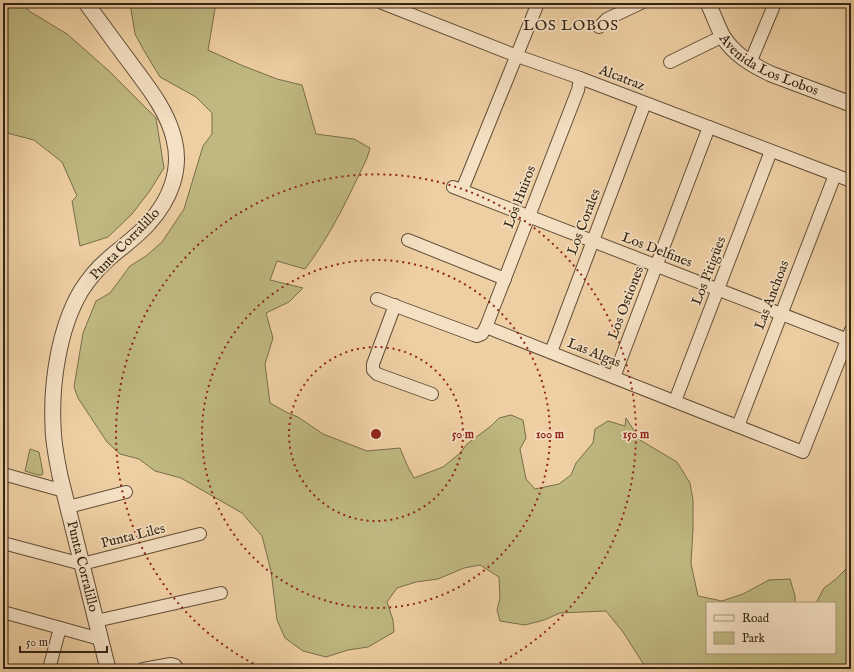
<svg xmlns="http://www.w3.org/2000/svg" width="854" height="672" viewBox="0 0 854 672" font-family="'IM FELL English',serif">
  <rect width="100%" height="100%" fill="#eecfa3"/>
  <filter id="stains"><feTurbulence type="fractalNoise" baseFrequency=".005" numOctaves="4"/><feColorMatrix values="0 0 0 0 .2 0 0 0 0 .09 0 0 0 0 .02 0 0 0 .5 -.17"/></filter>
  <radialGradient id="worn" r=".72"><stop offset=".6" stop-color="#630" stop-opacity="0"/><stop offset="1" stop-color="#630" stop-opacity=".3"/></radialGradient>
  <g fill="#bfb881" stroke="#796e4a">
    <path d="M3 3H24L29 11 67 34 108 70 156 118 164 168 149 192 132 214 108 237 80 246 72 201 77 196 62 162 34 140 3 132Z"/>
    <path d="M130 3H216L208 50 241 65 277 79 302 85 316 134 354 139 370 148 367 158C349 196 331 235 305 269L277 261 270 280 303 288 289 302 266 313 273 338 265 364 270 403 288 413 298 417 323 434 367 451 400 448 407 465 414 478 443 467 459 454 467 444 491 426 499 418 511 415 523 420 526 438 520 449 526 479 535 489 559 484 571 475 576 463 593 443 595 429 608 421 625 426 626 418 640 440 677 462 690 483 693 500V529L691 564 698 596 722 601 743 594 769 580 790 579 795 596V603H707V653H835V603H816L824 588 836 579 851 564V669H648L644 665 623 632 606 611 560 613 544 620 525 625 500 621 497 610 500 598 499 577 480 565 464 568 438 579 416 582 397 588 387 602 393 620 394 632 368 647 348 650 326 657 303 651 285 638 277 620 271 571 262 536 242 513 181 478 155 471 139 459 120 454 107 442 78 398 74 387 83 333 96 301 110 293 130 266 146 256 162 242 184 209 203 146 212 134V113L196 97 160 77 143 49 135 34Z"/>
    <path d="M30 449 39 452 43 473 42 475H38L25 471Z"/>
  </g>
  <g fill="none" stroke-linecap="round" stroke-linejoin="round">
    <defs>
      <g id="minor">
        <path d="M382 3 517 56 580 78 851 181"/>
        <path d="M599 27 607 19 641 3"/>
        <path d="M670 62 723 36"/>
        <path d="M750 63 775 3"/>
        <path d="M453 187 851 341"/>
        <path d="M462 190 538 3"/>
        <path d="M408 240 505 279"/>
        <path d="M377 299 474 335 477 336 482 334 486 327 578 90 580 78"/>
        <path d="M395 305 373 364V370L377 374 432 394"/>
        <path d="M486 327 803 452 851 330"/>
        <path d="M551 352 645 103"/>
        <path d="M614 377 709 127"/>
        <path d="M675 401 771 151"/>
        <path d="M738 426 835 175"/>
        <path d="M3 474 64 491"/>
        <path d="M68 507 126 492"/>
        <path d="M3 543 82 564 200 534"/>
        <path d="M3 612 100 639"/>
        <path d="M96 621 221 593"/>
        <path d="M49 669 60 628"/>
        <path d="M143 669 171 664 175 665 178 669"/>
      </g>
      <g id="tertiary">
        <path id="s1" d="M86 3C101 23 116 44 131 64 148 87 167 110 174 139 182 170 170 200 149 223 137 237 120 248 106 261 97 269 88 280 81 291 59 328 51 383 53 425 53 443 57 460 60 476L108 669"/>
        <path id="s2" d="M708 3C713 14 717 25 722 35 733 54 752 65 771 74L851 104"/>
      </g>
    </defs>
    <use href="#minor" stroke="#624f38" stroke-width="14"/>
    <use href="#tertiary" stroke="#624f38" stroke-width="17"/>
    <use href="#minor" stroke="#f4e0c3" stroke-width="12"/>
    <use href="#tertiary" stroke="#f4e0c3" stroke-width="15"/>
  </g>
  <g fill="none" stroke="#8f2418" stroke-width="2" stroke-dasharray="2 4">
    <circle cx="376" cy="434" r="87"/>
    <circle cx="376" cy="434" r="174"/>
    <path d="M264 669A260 260 0 1 1 488 669"/>
  </g>
  <g text-anchor="middle" dominant-baseline="central" stroke-width="3.5" stroke-linejoin="round" paint-order="stroke">
    <g font-size="14" fill="#332414" stroke="#f4e0c3">
      <text stroke="none"><textPath href="#s2" startOffset="92">Avenida Los Lobos</textPath></text>
      <text transform="translate(622 78) rotate(21)">Alcatraz</text>
      <text transform="translate(520 197) rotate(-69)">Los Huiros</text>
      <text transform="translate(584 222) rotate(-69)">Los Corales</text>
      <text transform="translate(125 244) rotate(-46)">Punta Corralillo</text>
      <text transform="translate(657 250) rotate(21)">Los Delfines</text>
      <text transform="translate(709 271) rotate(-69)">Los Pitigües</text>
      <text transform="translate(772 295) rotate(-69)">Las Anchoas</text>
      <text transform="translate(626 303) rotate(-69)">Los Ostiones</text>
      <text transform="translate(594 353) rotate(22)">Las Algas</text>
      <text transform="translate(133 536) rotate(-14)">Punta Liles</text>
      <text stroke="none"><textPath href="#s1" startOffset="634">Punta Corralillo</textPath></text>
    </g>
    <g font-size="15" letter-spacing="1" fill="#332414" stroke="#f4e0c3">
      <text x="571" y="25">LOS LOBOS</text>
    </g>
  </g>
  <circle cx="376" cy="434" r="6" fill="#8f2418" stroke="#f4e0c3" stroke-width="2"/>
  <g font-size="12" text-anchor="middle" font-weight="bold" fill="#8f2418" stroke="#f4e0c3" stroke-width="3.5" stroke-linejoin="round" paint-order="stroke">
    <text x="463" y="438">50 m</text>
    <text x="550" y="438">100 m</text>
    <text x="636" y="438">150 m</text>
  </g>
  <rect width="854" height="672" fill="none" stroke="#eecfa3" stroke-width="16"/>
  <rect x="4" y="4" width="846" height="664" fill="none" stroke="#332414" stroke-width="2"/>
  <rect x="8" y="8" width="838" height="656" fill="none" stroke="#332414"/>
  <rect x="706" y="602" width="130" height="52" fill="#f4e0c3" stroke="#a7957d"/>
  <rect x="714" y="615" width="20" height="6" fill="#f4e0c3" stroke="#a7957d"/>
  <text x="742" y="622" font-size="12" fill="#332414">Road</text>
  <rect x="714" y="632" width="20" height="12" fill="#bfb881" stroke="#a7957d"/>
  <text x="742" y="642" font-size="12" fill="#332414">Park</text>
  <path d="M20 646v6h87v-6" fill="none" stroke="#332414" stroke-width="2"/>
  <text x="26" y="646" font-size="12" fill="#332414" stroke="#f4e0c3" stroke-width="3" paint-order="stroke">50 m</text>
  <rect width="100%" height="100%" filter="url(#stains)"/>
  <rect width="100%" height="100%" fill="url(#worn)"/>
</svg>
